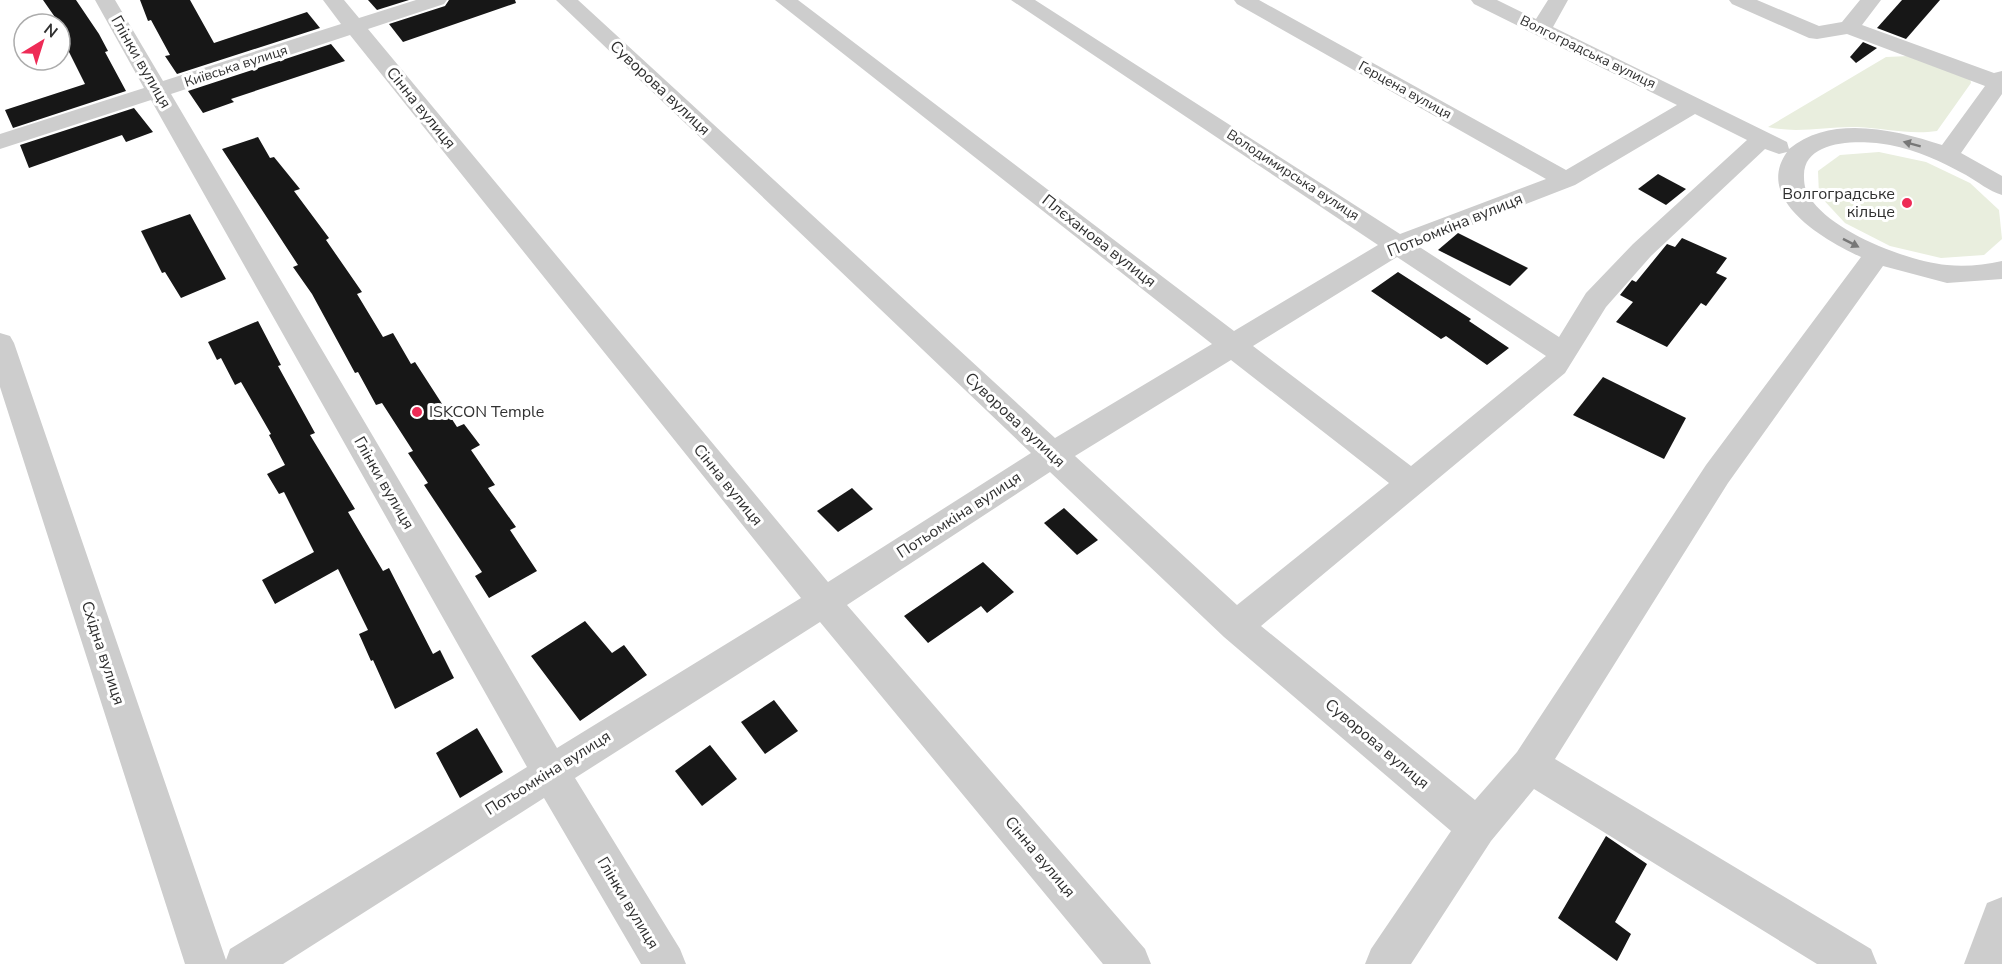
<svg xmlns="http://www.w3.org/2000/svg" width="2002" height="964" viewBox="0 0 2002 964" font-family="'Nunito Sans',sans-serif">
  <rect width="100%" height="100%" fill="#fff"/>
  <g fill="#e9eede">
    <path d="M1909 56 1970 78 1971 83 1937 131C1909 135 1884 128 1857 127 1827 126 1798 134 1768 127L1886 57Z"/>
    <path d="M1879 152 1926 162 1970 183 1999 210 2002 239 1984 255 1941 258 1890 246 1845 223 1819 195 1818 171 1840 155Z"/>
  </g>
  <g fill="#171717">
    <path d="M43 0H76L99 34 108 51 105 52 126 91 13 128 5 110 85 84 60 34 66 33Z"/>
    <path d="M140 0H190L214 43 307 12 320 28 177 74 165 56 170 55 151 20 148 21Z"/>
    <path d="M368 0H409L377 10Z"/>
    <path d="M449 0H515L516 3 403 42 389 24 445 6Z"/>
    <path d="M1902 0H1940L1906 39 1877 28Z"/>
    <path d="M1863 42 1877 48 1856 63 1850 57Z"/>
    <path d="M331 44 345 61 231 99 234 102 203 113 188 91Z"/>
    <path d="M134 108 153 132 126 142 122 135 29 168 20 145Z"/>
    <path d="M258 137 270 158 274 157 300 189 294 191 329 238 326 240 362 292 357 294 383 337 393 333 411 364 415 362 457 427 464 424 480 445 471 450 495 485 488 488 516 527 510 530 537 571 489 598 475 576 482 572 424 485 428 483 408 453 413 451 382 403 376 405 358 372 355 373 312 294 293 267 298 265 222 149Z"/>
    <path d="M1658 174 1686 189 1666 205 1638 189Z"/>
    <path d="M190 214 226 279 181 298 165 272 162 273 141 231Z"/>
    <path d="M1458 233 1528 268 1510 286 1438 250Z"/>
    <path d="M1682 238 1727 258 1716 273 1727 278 1706 306 1701 303 1667 347 1616 322 1633 302 1620 295 1632 280 1636 282 1667 244 1675 247Z"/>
    <path d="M1398 272 1471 319 1469 321 1509 348 1487 365 1446 336 1441 339 1371 291Z"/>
    <path d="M258 321 281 365 278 366 315 433 310 435 355 509 348 512 383 571 389 568 433 654 440 650 454 678 395 709 373 660 371 661 359 634 368 630 338 569 275 604 262 580 314 552 284 492 279 494 267 474 285 465 269 435 271 434 241 382 235 385 221 358 217 360 208 342Z"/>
    <path d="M1603 377 1686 418 1664 459 1573 415Z"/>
    <path d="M852 488 873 509 838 532 817 511Z"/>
    <path d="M1064 508 1098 540 1077 555 1044 523Z"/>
    <path d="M983 562 1014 592 987 613 981 606 928 643 904 616Z"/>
    <path d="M585 621 612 653 624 645 647 675 580 721 531 656Z"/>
    <path d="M774 700 798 731 765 754 741 722Z"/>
    <path d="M477 728 503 772 460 798 436 753Z"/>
    <path d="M710 745 737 779 702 806 675 771Z"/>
    <path d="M1606 836 1647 864 1615 922 1631 934 1617 961 1558 918Z"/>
  </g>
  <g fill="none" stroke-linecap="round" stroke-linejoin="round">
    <g fill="#cdcdcd" fill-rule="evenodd">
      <path d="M95 0H115L163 81 341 24 323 0H344L359 18 416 0H447L444 4 368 29 828 582 1031 453 556 0H578L1055 438 1212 344 775 0H798L1234 331 1378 245 1011 0H1035L1400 234 1546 179 1237 4 1234 0H1259L1566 170 1677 105 1474 4 1471 0H1497L1536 19 1548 0H1568L1553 27 1787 142 1789 149C1831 114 1896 130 1942 145L1985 86 1847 34 1817 39 1809 38 1732 4 1729 0H1757L1819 26 1842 22 1860 0H1881L1862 25 1994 73 2002 71V94L1961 153 2002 176V195C1989 191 1978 182 1966 175 1942 162 1917 150 1890 145 1863 140 1802 138 1804 177 1804 186 1806 194 1813 202 1838 234 1907 261 1947 265 1965 267 1984 265 2002 261V279L1947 283 1883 266 1728 483 1555 759 1871 949 1877 964H1817L1534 789 1491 841 1411 964H1365L1371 949 1451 831 1224 637 1050 472 847 605 1145 949 1151 964H1103L820 622 575 778 680 949 686 964H641L544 798 283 964H185L0 387V333L10 336 14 343 226 960 230 949 527 767 151 100 0 149V134L144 88ZM350 35 801 598 557 748 171 94ZM1695 114 1747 140 1633 244 1586 293 1559 337 1418 246 1575 185ZM1765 149 1779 154 1787 152C1753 200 1826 241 1861 257L1706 465 1517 752 1475 800 1261 626 1565 373 1606 307 1651 256ZM1397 257 1546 356 1411 466 1253 346ZM1231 360 1389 483 1237 605 1075 456Z"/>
      <path d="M2002 897V964H1964L1987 903Z"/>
    </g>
  </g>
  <defs><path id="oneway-solid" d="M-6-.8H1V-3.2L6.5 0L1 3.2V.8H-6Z" transform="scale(1.5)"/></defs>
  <g fill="#777">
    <use href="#oneway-solid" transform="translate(1912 144) rotate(-165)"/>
    <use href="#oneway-solid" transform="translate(1851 243) rotate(27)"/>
  </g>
  <g fill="#ee2b56" stroke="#fff" stroke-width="2">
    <circle cx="1907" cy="203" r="6"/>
    <circle cx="417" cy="412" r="6"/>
  </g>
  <g text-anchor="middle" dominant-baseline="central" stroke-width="6" stroke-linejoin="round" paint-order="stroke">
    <g font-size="14" fill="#303030" stroke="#fff">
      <text transform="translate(1588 52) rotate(26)">Волгоградська вулиця</text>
      <text transform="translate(236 66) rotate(-18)">Київська вулиця</text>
      <text transform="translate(1405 90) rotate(29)">Герцена вулиця</text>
      <text transform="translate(1293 175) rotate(33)">Володимирська вулиця</text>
    </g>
    <g font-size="16" fill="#303030" stroke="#fff">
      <text transform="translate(141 62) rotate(60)">Глінки вулиця</text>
      <text transform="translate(660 88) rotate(43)">Суворова вулиця</text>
      <text transform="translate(421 108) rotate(51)">Сінна вулиця</text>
      <text transform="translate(1455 225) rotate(-22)">Потьомкіна вулиця</text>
      <text transform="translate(1099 241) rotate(38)">Плєханова вулиця</text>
      <text transform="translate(1015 420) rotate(43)">Суворова вулиця</text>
      <text transform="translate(384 483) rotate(60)">Глінки вулиця</text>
      <text transform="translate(728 485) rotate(51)">Сінна вулиця</text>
      <text transform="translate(959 515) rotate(-33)">Потьомкіна вулиця</text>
      <text transform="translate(103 653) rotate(72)">Східна вулиця</text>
      <text transform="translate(1377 744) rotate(40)">Суворова вулиця</text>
      <text transform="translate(548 773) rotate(-32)">Потьомкіна вулиця</text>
      <text transform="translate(1040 857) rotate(50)">Сінна вулиця</text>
      <text transform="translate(628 903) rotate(59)">Глінки вулиця</text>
    </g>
    <g font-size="16" fill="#303030" stroke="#fff" text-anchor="end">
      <text x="1895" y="194">Волгоградське<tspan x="1895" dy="18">кільце</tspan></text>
      <text x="429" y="412" text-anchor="start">ISKCON Temple</text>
    </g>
  </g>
  <g transform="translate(42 42) rotate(38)"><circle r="28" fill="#ffffff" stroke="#acacac" stroke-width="1.5"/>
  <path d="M0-4.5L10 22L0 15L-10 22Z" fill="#ee2b56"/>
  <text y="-9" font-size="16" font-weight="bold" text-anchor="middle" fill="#303030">N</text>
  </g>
</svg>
